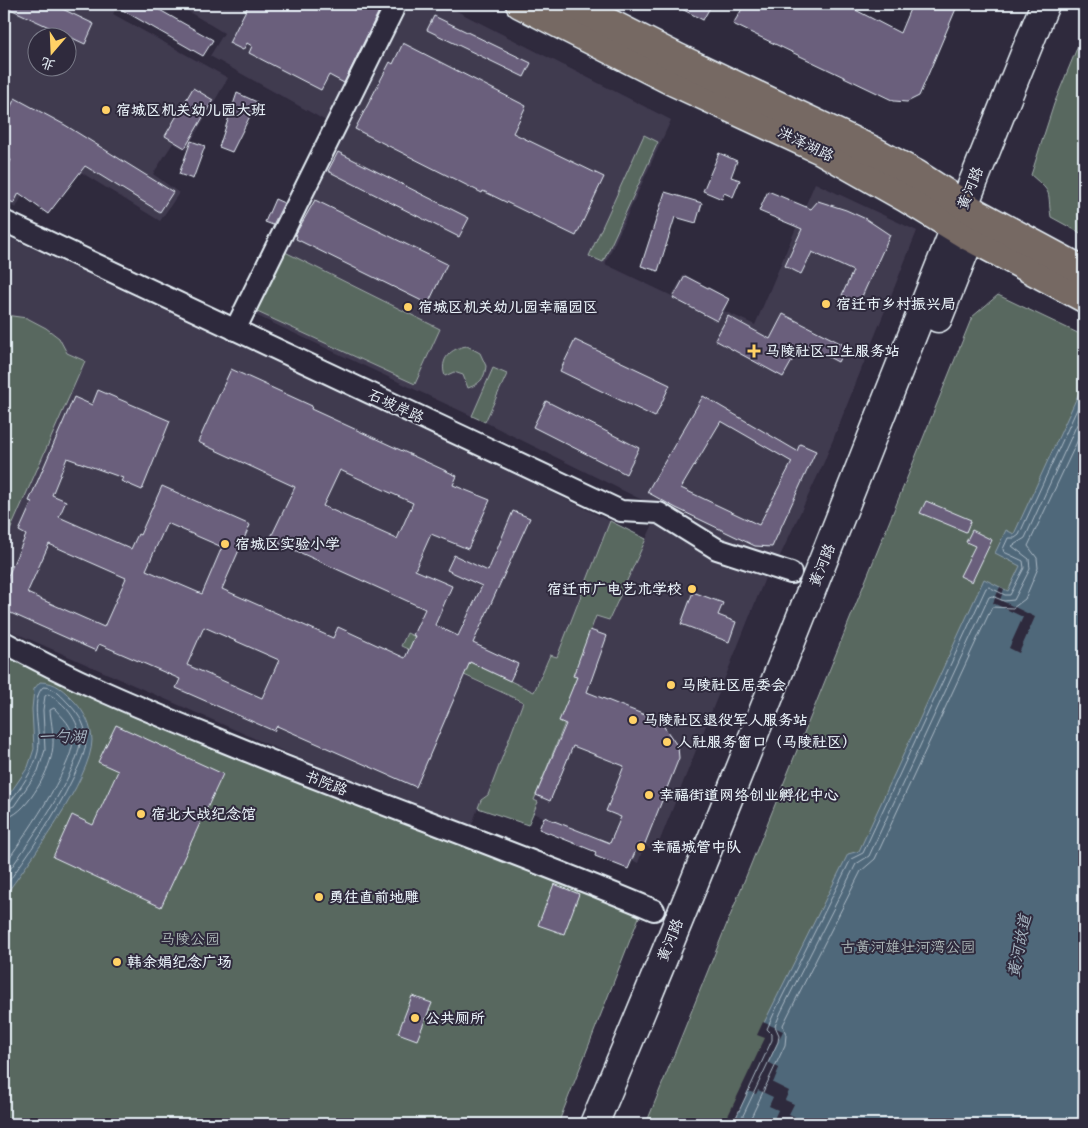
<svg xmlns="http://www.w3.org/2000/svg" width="1088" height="1128" viewBox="0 0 1088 1128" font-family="Sriracha,'LXGW WenKai TC',sans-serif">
  <rect width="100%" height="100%" fill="#2f2a3d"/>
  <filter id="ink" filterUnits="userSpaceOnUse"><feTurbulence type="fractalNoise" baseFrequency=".02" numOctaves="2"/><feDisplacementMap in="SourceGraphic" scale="10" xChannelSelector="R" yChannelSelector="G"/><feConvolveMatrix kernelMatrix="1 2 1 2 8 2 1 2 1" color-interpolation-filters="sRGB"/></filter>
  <g filter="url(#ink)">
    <g fill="#413a50" fill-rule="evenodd">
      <path d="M4 4H118L113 14 228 78 186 150 173 143 153 174 179 193 160 221 45 150 16 208 4 202ZM38 38H68V68H38Z"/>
      <path d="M176 4H443L671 120 605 264 672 296 684 274 730 299 724 311 755 325 815 183 917 231 824 462 780 556 751 554 489 424 253 314 342 130 210 56 224 33Z"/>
      <path d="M4 235 484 459 610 521 557 658 550 655 534 692 407 633 402 647 523 703 488 795 481 800 471 827 344 778 4 628Z"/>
      <path d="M654 522 712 556 765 578 656 850 644 846 638 863 632 860 628 869 595 856 598 848 592 836 533 813 538 802 533 800 565 724 559 721 596 616 609 620Z"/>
    </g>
    <g fill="#59675e" stroke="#a0acab">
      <path d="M1084 31V235L1051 217C1047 190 1054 195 1031 175L1054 104Z"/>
      <path d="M644 135 658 142 603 262 589 256Z"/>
      <path d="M285 252 440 329 415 384 255 311Z"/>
      <path d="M998 295 1084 336V1124H646L972 317Z"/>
      <path d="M5 315 27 318 46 328 59 338 67 353 85 361 4 544Z"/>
      <path d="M467 346 480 353 486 366C485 378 480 384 468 388L463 375 454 372 445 376C439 359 451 348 467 346Z"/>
      <path d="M493 368 507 374 485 422 472 416Z"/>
      <path d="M610 521 646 539 609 620 596 616 574 676 577 677 560 721 565 723 534 800 538 802 528 825 478 808 481 800 488 795 523 702 401 646 407 633 534 692 550 655 557 657Z"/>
      <path d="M4 649 121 707 275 773 592 890 641 912 558 1124H4Z"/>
    </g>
    <g fill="#50687a" stroke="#8d9fac">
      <path d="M1084 382V1124H727L768 1037 759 1033 848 854 859 851 984 579 1008 591 1020 566 995 553 1006 530 1014 534Z"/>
      <path d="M40 682C57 682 64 691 75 702 85 713 91 725 92 740 92 778 27 865 4 897V802L28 767 34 749 32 709 34 689Z"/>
    </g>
    <g fill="#2f2a3d">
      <path d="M1000 587 1004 589 1000 600 1035 617 1019 653 1009 648 1023 617 993 603Z"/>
      <path d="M763 1022 783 1031 768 1062 779 1068 773 1083 789 1091 785 1100 794 1104 789 1114 797 1118 794 1124H782L774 1119 778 1110 769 1106 773 1097 758 1090 756 1094 748 1091 734 1122 727 1118 765 1038 757 1035Z"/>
    </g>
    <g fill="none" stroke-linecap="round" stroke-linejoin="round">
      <g stroke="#abbac6" stroke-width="1">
        <path d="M4 804 10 802C21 787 34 770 38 752 42 734 29 701 43 687 55 687 62 697 70 705 80 716 87 727 86 742 85 755 78 767 73 778 54 818 29 853 4 888"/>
        <path d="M4 810 14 806 38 771 45 750 43 710 45 696 48 694C64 702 80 721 80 740 81 770 23 851 4 878"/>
        <path d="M4 818C25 817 49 772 52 753 55 739 51 723 50 710L54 708C63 718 73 726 73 740 73 767 21 842 4 865"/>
        <path d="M733 1124 772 1040V1034L767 1029 776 1009 851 859 863 853 986 588 989 587 1005 595H1010L1024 568 1023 561 1004 552 1003 549 1008 538H1015L1019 535 1084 394"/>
        <path d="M739 1124 778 1042 779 1035 775 1026 781 1012 856 864 869 856 989 597 992 596 1004 601 1014 600 1030 569 1029 559 1012 546 1025 538 1084 409"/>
        <path d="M748 1124 785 1045 786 1035 783 1025 788 1015 861 871 875 859 992 607 1013 608 1025 599 1038 568 1037 558 1028 546 1084 427"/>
      </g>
    </g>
    <g fill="#6a5f7c" stroke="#e8f1f8" fill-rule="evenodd">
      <path d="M4 4H52L94 24 85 44 4 6Z"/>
      <path d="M112 4H149L213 40 203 56Z"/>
      <path d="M249 4H370L380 9 344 83 329 75 321 90 249 53 252 46 247 43 243 50 229 43Z"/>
      <path d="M672 4H712L703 20Z"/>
      <path d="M745 4H844L900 33 912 4H958L919 96 907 102 894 101 733 24Z"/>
      <path d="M434 16 531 63 524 77 427 30Z"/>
      <path d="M403 43 526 106 513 133 604 177 576 236 483 191 482 193 355 129 390 62 393 64Z"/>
      <path d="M193 88 213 100 185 148 165 136Z"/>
      <path d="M237 93 257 102 232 152 219 147Z"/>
      <path d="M15 98 65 125 173 192 160 212 85 166 48 214 19 193 14 203 4 199V175L11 160 4 157V121Z"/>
      <path d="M191 141 205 146 193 179 179 174Z"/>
      <path d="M338 152 469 218 459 237 328 171Z"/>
      <path d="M719 153 737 161 731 177 740 180 733 197 724 193 722 199 703 191Z"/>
      <path d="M768 191 811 209 818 201 846 210 866 219 890 235 859 303 842 295 853 271 812 252 801 274 785 266 802 229 759 211Z"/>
      <path d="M665 192 702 203 696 223 675 217 658 271 641 266Z"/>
      <path d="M275 199 284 203 273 225 265 222Z"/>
      <path d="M315 200 447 264 428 304 296 239 297 236 295 235Z"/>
      <path d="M685 276 729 299 717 321 673 298Z"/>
      <path d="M783 314 846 346 838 362 802 343 783 377 715 340 728 316 770 339Z"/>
      <path d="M575 340 670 385 655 417 560 371Z"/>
      <path d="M231 369 312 406 311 409 457 476 453 485 490 500 468 549 431 534 415 570 452 586 435 625 458 636 482 586 447 570 454 555 488 571 513 511 530 518 473 643 518 664 510 681 470 662 416 787 277 726 274 731 176 688 180 679 99 644 96 651 4 610V585L26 535 19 531 32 502 29 501 74 397 92 405 98 390 170 421 142 490 121 481 123 478 67 458 52 495 66 501 59 517 131 549 138 534 140 535 162 486 250 525 222 589 333 638 338 627 405 658 415 636 413 635 425 609 270 539 295 487 198 442ZM340 470 413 503 397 539 323 506ZM167 523 222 547 202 594 146 570ZM49 544 126 578 104 627 27 593ZM204 627 279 660 262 698 187 665Z"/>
      <path d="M703 396 797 451 800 444 816 451 772 547 755 546 676 508 647 492ZM721 421 792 462 759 525 681 488Z"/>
      <path d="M546 401 639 448 626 474 533 427Z"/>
      <path d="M926 501 971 520 966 532 920 513Z"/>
      <path d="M972 530 992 540 972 582 960 576 975 546 966 542Z"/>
      <path d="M693 592 723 603 718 615 736 622 729 642 681 624Z"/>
      <path d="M590 630 607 636 587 692 660 721 678 747 679 758 644 846 639 843 628 869 595 856 596 852 539 829 544 817 610 843 621 817 606 811 624 766 573 746 550 801 536 795 566 724 559 721 577 677 573 676Z"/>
      <path d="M116 725 223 774 161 907 53 857 72 815 93 825 118 771 98 762Z"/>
      <path d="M554 884 579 894 564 934 538 925Z"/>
      <path d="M412 996 432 1003 417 1040 398 1033Z"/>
    </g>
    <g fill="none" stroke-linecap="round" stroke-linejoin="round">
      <defs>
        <g id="minor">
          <path d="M4 221 621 511 659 513 717 549 791 573"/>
          <path d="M235 330 393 10"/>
          <path d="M4 642C70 679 140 708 210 736 357 797 507 848 654 910"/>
        </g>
        <g id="secondary">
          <path d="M938 318 969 240"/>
          <path d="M594 1124C751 754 893 377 1045 4"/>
        </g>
        <g id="primary">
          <path d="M520 4 672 81 821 150 906 198 970 237 1084 298"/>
          <path d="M572 4 678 58 874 151 916 174 978 214 1084 271"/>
        </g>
      </defs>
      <use href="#minor" stroke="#e8f1f8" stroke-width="24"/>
      <use href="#secondary" stroke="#e8f1f8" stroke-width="31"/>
      <use href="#primary" stroke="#e8f1f8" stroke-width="31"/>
      <use href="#minor" stroke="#2f2a3d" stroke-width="20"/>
      <use href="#secondary" stroke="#2f2a3d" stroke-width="28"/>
      <use href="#primary" stroke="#766964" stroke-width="28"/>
    </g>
  </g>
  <g fill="#ffd166" stroke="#2f2a3d" stroke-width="2">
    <circle cx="106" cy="110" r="5"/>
    <circle cx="826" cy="304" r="5"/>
    <circle cx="408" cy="307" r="5"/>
    <path d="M751.5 343.5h5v5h5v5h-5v5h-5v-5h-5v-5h5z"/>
    <circle cx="225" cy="544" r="5"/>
    <circle cx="692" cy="589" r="5"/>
    <circle cx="671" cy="685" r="5"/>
    <circle cx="633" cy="720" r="5"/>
    <circle cx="667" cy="742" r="5"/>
    <circle cx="649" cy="795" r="5"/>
    <circle cx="141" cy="814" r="5"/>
    <circle cx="641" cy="847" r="5"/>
    <circle cx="319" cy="897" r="5"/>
    <circle cx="117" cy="962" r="5"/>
    <circle cx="415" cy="1018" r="5"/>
  </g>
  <g text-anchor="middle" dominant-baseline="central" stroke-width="4" stroke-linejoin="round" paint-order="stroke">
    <g font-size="15" font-weight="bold" fill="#e8f1f8" stroke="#2f2a3d" text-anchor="start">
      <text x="116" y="110">宿城区机关幼儿园大班</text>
      <text x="836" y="304">宿迁市乡村振兴局</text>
      <text x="418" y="307">宿城区机关幼儿园幸福园区</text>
      <text x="765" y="351">马陵社区卫生服务站</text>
      <text x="235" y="544">宿城区实验小学</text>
      <text x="682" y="589" text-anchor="end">宿迁市广电艺术学校</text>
      <text x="681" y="685">马陵社区居委会</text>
      <text x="643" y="720">马陵社区退役军人服务站</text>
      <text x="677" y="742">人社服务窗口（马陵社区）</text>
      <text x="659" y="795">幸福街道网络创业孵化中心</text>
      <text x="151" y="814">宿北大战纪念馆</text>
      <text x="651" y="847">幸福城管中队</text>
      <text x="329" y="897">勇往直前地雕</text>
      <text x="127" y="962">韩余娟纪念广场</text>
      <text x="425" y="1018">公共厕所</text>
    </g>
    <g font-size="15" fill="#e8f1f8" stroke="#2f2a3d">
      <text transform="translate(806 144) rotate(26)">洪泽湖路</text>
      <text transform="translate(970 188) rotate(-68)">黄河路</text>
      <text transform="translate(396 406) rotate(25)">石坡岸路</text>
      <text transform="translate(822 565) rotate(-68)">黄河路</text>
      <text transform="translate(326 783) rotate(21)">书院路</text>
      <text transform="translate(670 940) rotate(-68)">黄河路</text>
    </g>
    <g font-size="15" fill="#afbaba" stroke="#2f2a3d">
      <text x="190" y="939">马陵公园</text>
      <text x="908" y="947">古黄河雄壮河湾公园</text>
    </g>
    <g font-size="16" font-style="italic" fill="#abbac6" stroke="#2f2a3d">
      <text x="62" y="736">一勺湖</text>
      <text transform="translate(1019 946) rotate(-79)">黄河故道</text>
    </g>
  </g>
  <rect width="1088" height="1128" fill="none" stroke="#2f2a3d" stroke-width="20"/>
  <rect x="10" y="10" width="1068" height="1108" fill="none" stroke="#e8f1f8" stroke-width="2" filter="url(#ink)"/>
  <g transform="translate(52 52) rotate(199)"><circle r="24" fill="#2f2a3d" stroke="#797a88"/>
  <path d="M0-4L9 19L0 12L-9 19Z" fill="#ffd166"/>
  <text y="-8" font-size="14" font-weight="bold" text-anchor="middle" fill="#e8f1f8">北</text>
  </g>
</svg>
